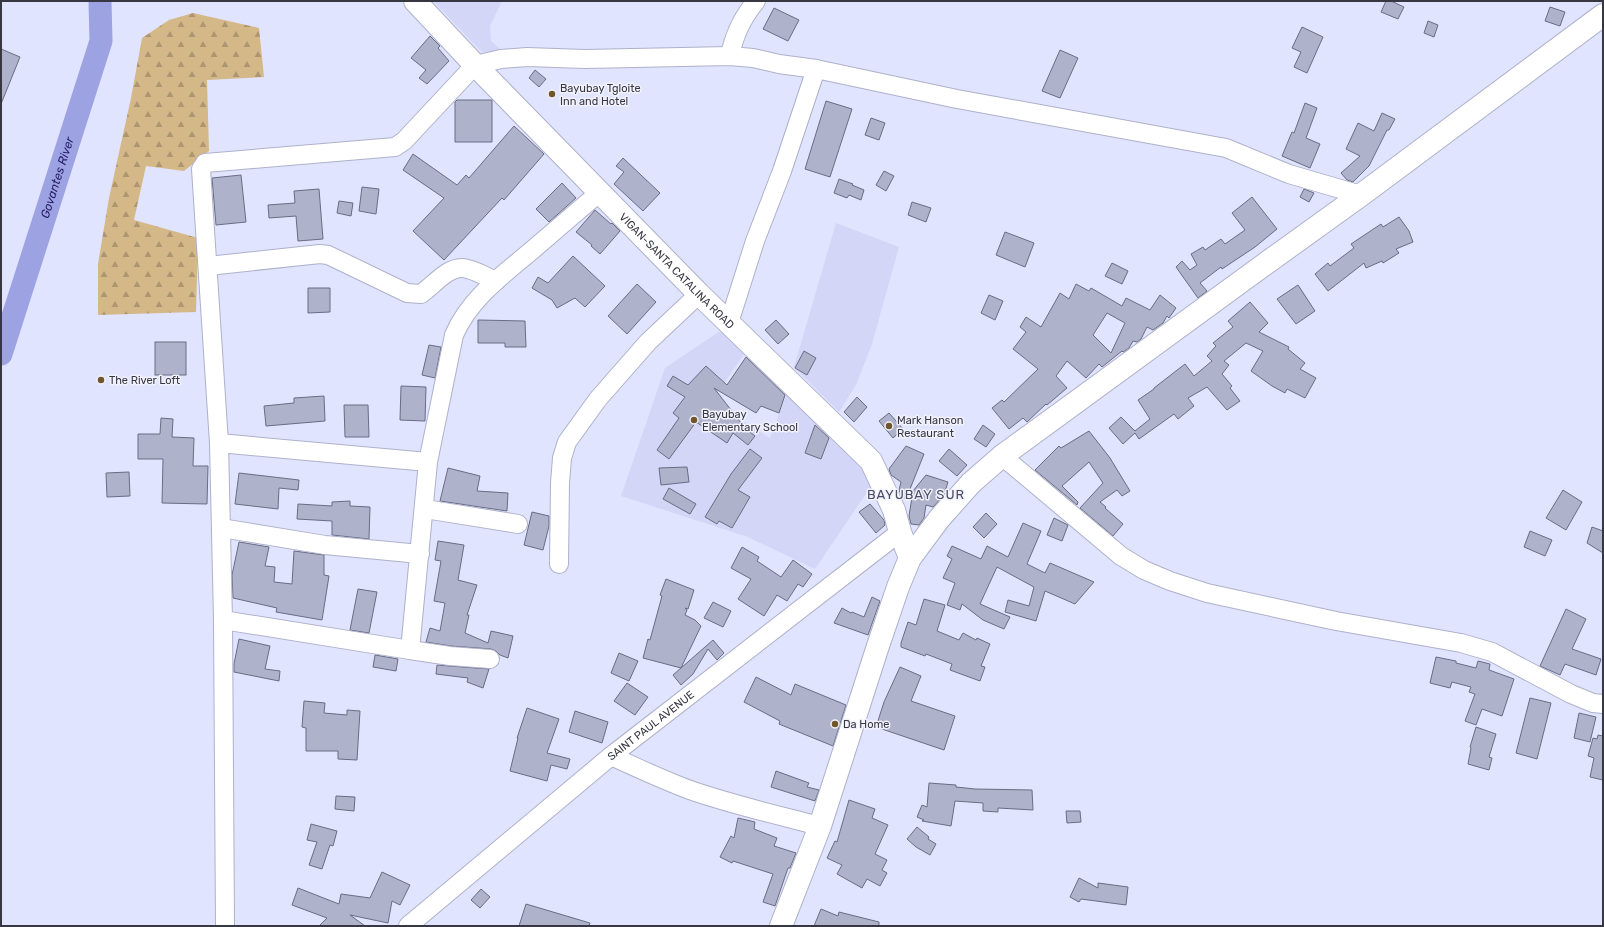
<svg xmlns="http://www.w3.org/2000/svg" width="1604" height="927" viewBox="0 0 1604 927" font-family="Rubik,sans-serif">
  <defs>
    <pattern id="forest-firs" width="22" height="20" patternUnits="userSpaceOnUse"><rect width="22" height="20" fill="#d4b888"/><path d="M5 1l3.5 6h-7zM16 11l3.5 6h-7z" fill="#ad9671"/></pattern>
  </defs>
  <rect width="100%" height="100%" fill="#e1e4fe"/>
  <g fill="#d3d6f7">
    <path d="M433 1H502L490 26 491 41 502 51 482 52Z"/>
    <path d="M836 223 899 247 872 344 856 385 839 412 794 367Z"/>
    <path d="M726 327 749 347 712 401 770 438 789 387 848 445 874 482 815 569 748 537 621 496 665 368Z"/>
  </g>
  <path fill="url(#forest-firs)" d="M193 13 259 28 264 77 207 80 209 151 184 171 146 166 134 220 198 238 196 312 98 315V264L109 198 131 98 142 38 169 20Z"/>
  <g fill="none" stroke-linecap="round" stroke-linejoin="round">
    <path stroke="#9da2e2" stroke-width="23" id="s1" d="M1 354 101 41 100 1"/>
  </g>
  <g fill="#afb2cb" stroke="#696c83" fill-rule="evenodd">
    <path d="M1386 1H1391L1404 7 1398 19 1381 12Z"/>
    <path d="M1550 7 1565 12 1560 26 1545 21Z"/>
    <path d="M774 8 799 20 788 41 763 29Z"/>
    <path d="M1428 21 1438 25 1434 37 1424 33Z"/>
    <path d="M1302 27 1323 37 1307 73 1294 67 1301 52 1292 48Z"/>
    <path d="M430 36 440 46 438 48 449 61 427 84 419 78 426 70 411 58Z"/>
    <path d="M1 49 20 57 1 104Z"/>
    <path d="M1060 50 1078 58 1060 98 1042 91Z"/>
    <path d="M535 70 546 79 539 87 529 78Z"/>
    <path d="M457 100H492V142H455V102Z"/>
    <path d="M826 101 852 109 830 177 805 169Z"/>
    <path d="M1305 103 1317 108 1306 138 1320 144 1310 168 1282 156 1292 132 1294 133Z"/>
    <path d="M1382 113 1395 119 1389 130H1387L1369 166 1353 182 1347 180 1341 173 1360 156 1346 149 1358 123 1374 131Z"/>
    <path d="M871 118 885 123 879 140 865 135Z"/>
    <path d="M514 126 544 154 504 200 502 198 444 260 413 231 444 198 403 170 413 154 457 185 466 175 469 178Z"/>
    <path d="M623 158 660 193 643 211 614 184 624 172 616 166Z"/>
    <path d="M884 171 894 176 886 191 876 185Z"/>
    <path d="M241 175 246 222 216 225 212 178Z"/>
    <path d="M839 179 853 184 852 185 864 190 861 200 849 195 847 198 834 193Z"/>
    <path d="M562 183 576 198 549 222 536 209Z"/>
    <path d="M362 187 379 189 376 214 359 211Z"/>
    <path d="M319 189 323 239 298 241 296 216 269 218 268 205 295 203 294 191Z"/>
    <path d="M1304 189 1314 193 1309 202 1300 197Z"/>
    <path d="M1252 197 1277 229 1255 247 1222 269 1221 267 1200 283 1207 291 1198 298 1176 267 1182 261 1190 270 1197 265 1191 254 1203 247 1205 250 1221 239 1225 244 1245 230 1232 213Z"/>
    <path d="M339 201 353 203 351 216 337 213Z"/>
    <path d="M912 202 931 208 926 222 908 215Z"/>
    <path d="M595 210 611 224 612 223 620 231 600 254 591 246 592 245 576 232Z"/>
    <path d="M1399 217 1409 231 1413 242 1396 249 1399 253 1383 263 1382 261 1366 268 1364 263 1328 291 1315 274 1328 263 1330 266 1354 248 1351 244 1381 224 1383 227Z"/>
    <path d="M1005 232 1034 243 1025 267 996 255Z"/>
    <path d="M573 256 605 286 585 307 575 298 557 308 552 300 532 288 538 277 548 283Z"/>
    <path d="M1112 263 1128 271 1122 284 1105 276Z"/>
    <path d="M637 284 656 302 627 334 608 316Z"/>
    <path d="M1076 284 1089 291 1091 288 1122 306 1126 298 1150 310 1160 295 1176 308 1169 318 1167 316 1163 323 1153 330 1147 327 1141 339 1137 342 1133 341 1129 348 1123 352 1122 351 1102 367 1099 364 1086 378 1067 361 1056 376 1067 388 1047 405 1046 404 1027 422 1023 418 1009 429 992 408 1002 400 1004 402 1038 369 1013 349 1026 332 1020 327 1026 317 1041 327 1060 293 1069 299ZM1107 313 1125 323 1111 353 1093 335Z"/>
    <path d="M1298 285 1315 311 1296 324 1277 299Z"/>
    <path d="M308 288H330V312L308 313Z"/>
    <path d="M989 295 1003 301 995 320 981 313Z"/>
    <path d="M1250 302 1268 323 1259 332 1289 347 1288 349 1305 363 1300 369 1316 378 1305 398 1287 389 1285 393 1272 386 1251 371 1263 351 1246 343 1224 361 1229 365 1222 374 1232 386 1230 388 1240 401 1227 410 1207 387 1188 398 1194 406 1178 419 1174 414 1139 439 1135 433 1123 444 1109 428 1121 417 1135 431 1150 419 1138 400 1154 389V388L1185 364 1194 376 1212 361 1207 356 1216 346 1213 343 1233 327 1228 321Z"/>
    <path d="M478 320 525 321 526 347H505V343H478Z"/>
    <path d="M776 320 789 334 778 344 765 330Z"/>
    <rect x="155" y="342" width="31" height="33"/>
    <path d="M429 345 441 347 435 378 422 375Z"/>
    <path d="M804 351 816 358 807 375 795 368Z"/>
    <path d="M746 357 785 395 779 413 761 406 756 413 714 388 745 428 755 436 748 445 733 433 727 443 696 422 669 459 657 450 679 418 673 413 685 397 667 386 673 376 688 385 706 366 727 385Z"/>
    <path d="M401 386 426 387 425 421 400 420Z"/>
    <path d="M324 396 325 421 266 426 264 406 294 403V398Z"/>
    <path d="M857 397 867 407 854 422 844 412Z"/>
    <path d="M344 405H368L369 437H345Z"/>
    <path d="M889 413 903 429 893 438 879 421Z"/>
    <path d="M161 418 173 419 172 437 194 438 193 466H208L207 504 162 503 163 459H138V434H160Z"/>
    <path d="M815 425 829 438 821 459 805 453Z"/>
    <path d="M983 425 995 434 986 447 974 439Z"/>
    <path d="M1089 431 1110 458 1130 491 1122 496 1117 490 1100 502 1106 507 1105 508 1123 524 1113 536 1080 508 1103 483 1089 462 1062 486 1078 502 1077 505 1035 470 1059 446 1061 448Z"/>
    <path d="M906 446 924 454 906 499 902 497 899 490 901 482 891 475 889 469Z"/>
    <path d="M750 449 762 458 738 490 750 497 732 528 719 521 717 524 705 517 731 474Z"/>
    <path d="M949 449 967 465 957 476 939 461Z"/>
    <path d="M687 467 689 482 661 485 659 468Z"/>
    <path d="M448 468 480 476 477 491 508 493 507 511 440 501Z"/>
    <path d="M129 472 130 496 107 497 106 473Z"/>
    <path d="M239 473 299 480 298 490 279 488 278 509 235 504Z"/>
    <path d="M926 475 948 482 944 495 933 507 926 505 924 518 919 525 911 524 909 516 913 491Z"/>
    <path d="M669 488 696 504 690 514 663 499Z"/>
    <path d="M1563 490 1582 502 1566 530 1546 518Z"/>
    <path d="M350 501V506L370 507 369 539 332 535V521L297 519 298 504 332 506V502Z"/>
    <path d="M870 504 884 520 885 525 876 533 859 512Z"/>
    <path d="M532 512 549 516V526L543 550 524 545Z"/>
    <path d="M986 513 997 524 984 538 973 527Z"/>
    <path d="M1054 518 1068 525 1062 541 1047 535Z"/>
    <path d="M1023 523 1041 531 1027 564 1045 573 1050 563 1094 582 1075 604 1045 591 1036 621 1005 612 1008 600 1029 606 1034 587 997 567 980 604 1010 617 1004 629 983 620 962 604 960 610 947 605 955 583 943 578 952 559 947 556 952 546 981 559 987 546 1008 557Z"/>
    <path d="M1592 527 1603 531V553L1587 543Z"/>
    <path d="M1530 531 1552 540 1545 556 1524 547Z"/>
    <path d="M438 541 464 545 458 580 477 585 467 615H469L465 633 488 643 491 631 513 636 508 658 500 655 496 651 491 649 451 646 426 642 430 628 440 631 445 603 434 601 441 561 435 560Z"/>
    <path d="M239 542 269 547 265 566 275 567 274 582 292 584 294 551 324 555V575L329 576 322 620 276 612 277 608 233 598 232 575Z"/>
    <path d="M742 547 759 557 757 561 781 577 793 560 812 574 803 587 798 584 787 601 777 595 764 616 738 599 751 579 731 568Z"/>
    <path d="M666 579 694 590 688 609 685 608 687 610 685 615 695 620 701 626 681 668 713 640 724 653 717 660 708 649 693 674 681 685 673 675 681 668 643 658 648 639 650 640 662 596 660 595Z"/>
    <path d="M358 589 377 592 369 633 350 630Z"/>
    <path d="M872 597 880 601 868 635 834 623 842 608 851 613 852 612 864 617Z"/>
    <path d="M924 599 945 605 937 631 959 640 963 633 976 640 977 638 990 644 981 666 985 667 980 681 950 670 952 664 926 654 925 656 901 647V643L908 622 916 625Z"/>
    <path d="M713 602 731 611 723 627 704 618Z"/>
    <path d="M1566 609 1586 619 1572 649 1601 659 1596 675 1565 664 1560 675 1540 666Z"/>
    <path d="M239 639 270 646 265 669 280 671 279 681 234 672V664Z"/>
    <path d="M619 653 638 661 629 681 611 673Z"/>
    <path d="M375 655 398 659 396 671 373 667Z"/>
    <path d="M1436 657 1456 661V663L1476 668 1478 661 1490 664 1489 670 1514 679 1502 716 1482 709 1476 725 1465 721 1475 694 1469 692 1471 687 1452 682 1450 688 1430 683Z"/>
    <path d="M437 665 449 666 489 669 483 688 467 682 468 678 436 674Z"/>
    <path d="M900 667 921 676 911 701 955 716 944 750 876 727 884 702Z"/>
    <path d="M756 677 791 695 795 684 846 705 833 746 779 724 780 721 744 702Z"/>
    <path d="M627 683 648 697 635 715 614 701Z"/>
    <path d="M1530 698 1551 703 1537 759 1516 753Z"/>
    <path d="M304 701 325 703 324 713 347 715V710L360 711 357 760 338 759V751H306V728L302 727Z"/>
    <path d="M527 708 559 719 547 753 570 759 567 769 551 765 547 781 510 771 518 738H517Z"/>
    <path d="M575 711 608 722 602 743 569 732Z"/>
    <path d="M1579 713 1596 717 1590 742 1574 738Z"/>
    <path d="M1476 727 1496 734 1489 757 1492 758 1489 770 1468 764 1471 748 1470 747Z"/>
    <path d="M1598 735 1603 736V780L1590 777 1594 758 1588 756 1593 738 1597 739Z"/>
    <path d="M776 771 809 783 807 787 819 790 815 801 771 787Z"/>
    <path d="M929 783 956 785V787L975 789 1032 790 1033 810 998 808V812L983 811V803L955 801 951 826 922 821 924 820 917 817 922 805 927 807Z"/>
    <path d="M336 796 355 797 354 811 335 809Z"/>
    <path d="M849 800 875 809 872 818 888 825 875 854 887 860 882 870 887 873 880 886 867 879 862 888 837 874 842 865 827 858 835 841 837 842Z"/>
    <path d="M1066 811H1080L1081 822 1067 823Z"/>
    <path d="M738 818 755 822 754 829 777 838 774 846 796 853 790 868H788L775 906 763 902 773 874 733 861 732 863 720 857 731 836 734 838Z"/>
    <path d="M311 824 337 831 333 846 330 845 322 869 309 865 317 842 307 840Z"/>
    <path d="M917 827 929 837 928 839 936 844 930 855 916 847 907 839Z"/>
    <path d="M382 872 410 885 400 905 392 901 388 923 350 915 365 926H319L327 918 292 905 298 888 339 904 341 894 370 898Z"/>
    <path d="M1079 878 1098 888V883L1128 887 1126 905 1081 899 1079 902 1070 897Z"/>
    <path d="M481 889 490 897 480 908 471 900Z"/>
    <path d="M526 904 590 923 589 926H519Z"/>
    <path d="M821 909 838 916 839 912 879 922V926H814Z"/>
  </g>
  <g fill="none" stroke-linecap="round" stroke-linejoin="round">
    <defs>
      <g id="minor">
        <path d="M730 56C734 34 742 18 756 1"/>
        <path d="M208 266 320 254 328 255 407 293 421 294C433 286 447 267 463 268 474 269 486 277 496 281"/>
        <path d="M729 323 755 241 782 171 816 69"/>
        <path d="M219 443 428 462"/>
        <path d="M1002 456 1121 556 1144 570 1170 581 1207 593 1336 621 1461 643 1492 652 1571 694 1593 703 1603 704"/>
        <path d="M425 509 518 524"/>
        <path d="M221 528 325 545 420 554"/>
        <path d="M559 564 560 483 562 458 567 442 598 399 648 342 699 294"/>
        <path d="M223 620 410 650 428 462 454 335C469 300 501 276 530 252 553 232 577 212 600 192"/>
        <path d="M410 650 450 656 490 659"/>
        <path d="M611 756C638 768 663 780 690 790 733 805 777 815 820 826"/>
        <path d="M225 926 223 620 219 443 201 169 205 163 395 147 404 141 475 65 501 59 527 57 585 59 730 56 753 58 779 64 816 69 957 99 1226 148 1289 174 1361 195"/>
        <path id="s2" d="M408 926 611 756 900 532"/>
      </g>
      <g id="major">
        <path id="s3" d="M415 1 475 65 699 294 871 461 894 510 900 532 910 558"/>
        <path d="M781 926 820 826 877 649 898 587 910 558 939 519 971 483 1002 456 1272 259 1361 195 1603 15"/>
      </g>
    </defs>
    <use href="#minor" stroke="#aeb1ca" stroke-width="20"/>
    <use href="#major" stroke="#aeb1ca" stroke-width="24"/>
    <use href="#minor" stroke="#fff" stroke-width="18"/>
    <use href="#major" stroke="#fff" stroke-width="22"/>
  </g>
  <g fill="#705628" stroke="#f1f2fd" stroke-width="1.5">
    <circle cx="552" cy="94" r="4"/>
    <circle cx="101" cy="380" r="4"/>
    <circle cx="694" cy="420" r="4"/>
    <circle cx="889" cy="426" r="4"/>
    <circle cx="835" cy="724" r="4"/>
  </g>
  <g text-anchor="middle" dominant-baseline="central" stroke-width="3" stroke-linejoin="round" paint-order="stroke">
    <g font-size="11" fill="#363741" stroke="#f1f2fd" text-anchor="start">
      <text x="560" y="88">Bayubay Tgloite<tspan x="560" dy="13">Inn and Hotel</tspan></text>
      <text x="109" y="380">The River Loft</text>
      <text x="702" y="414">Bayubay<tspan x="702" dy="13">Elementary School</tspan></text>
      <text x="897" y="420">Mark Hanson<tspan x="897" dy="13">Restaurant</tspan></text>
      <text x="843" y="724">Da Home</text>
    </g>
    <g font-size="11" fill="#363741" stroke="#f1f2fd">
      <text stroke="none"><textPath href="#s3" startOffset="376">VIGAN-SANTA CATALINA ROAD</textPath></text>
      <text stroke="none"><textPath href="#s2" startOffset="315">SAINT PAUL AVENUE</textPath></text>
    </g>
    <g font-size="12" font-style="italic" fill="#231a64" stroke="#f1f2fd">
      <text stroke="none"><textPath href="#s1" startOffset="185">Govantes River</textPath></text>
    </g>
    <g font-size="13" letter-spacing="1" fill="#4b4d62" stroke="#f1f2fd">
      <text x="916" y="494">BAYUBAY SUR</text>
    </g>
  </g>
  <rect width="1604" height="927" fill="none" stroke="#363741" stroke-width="4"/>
</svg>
